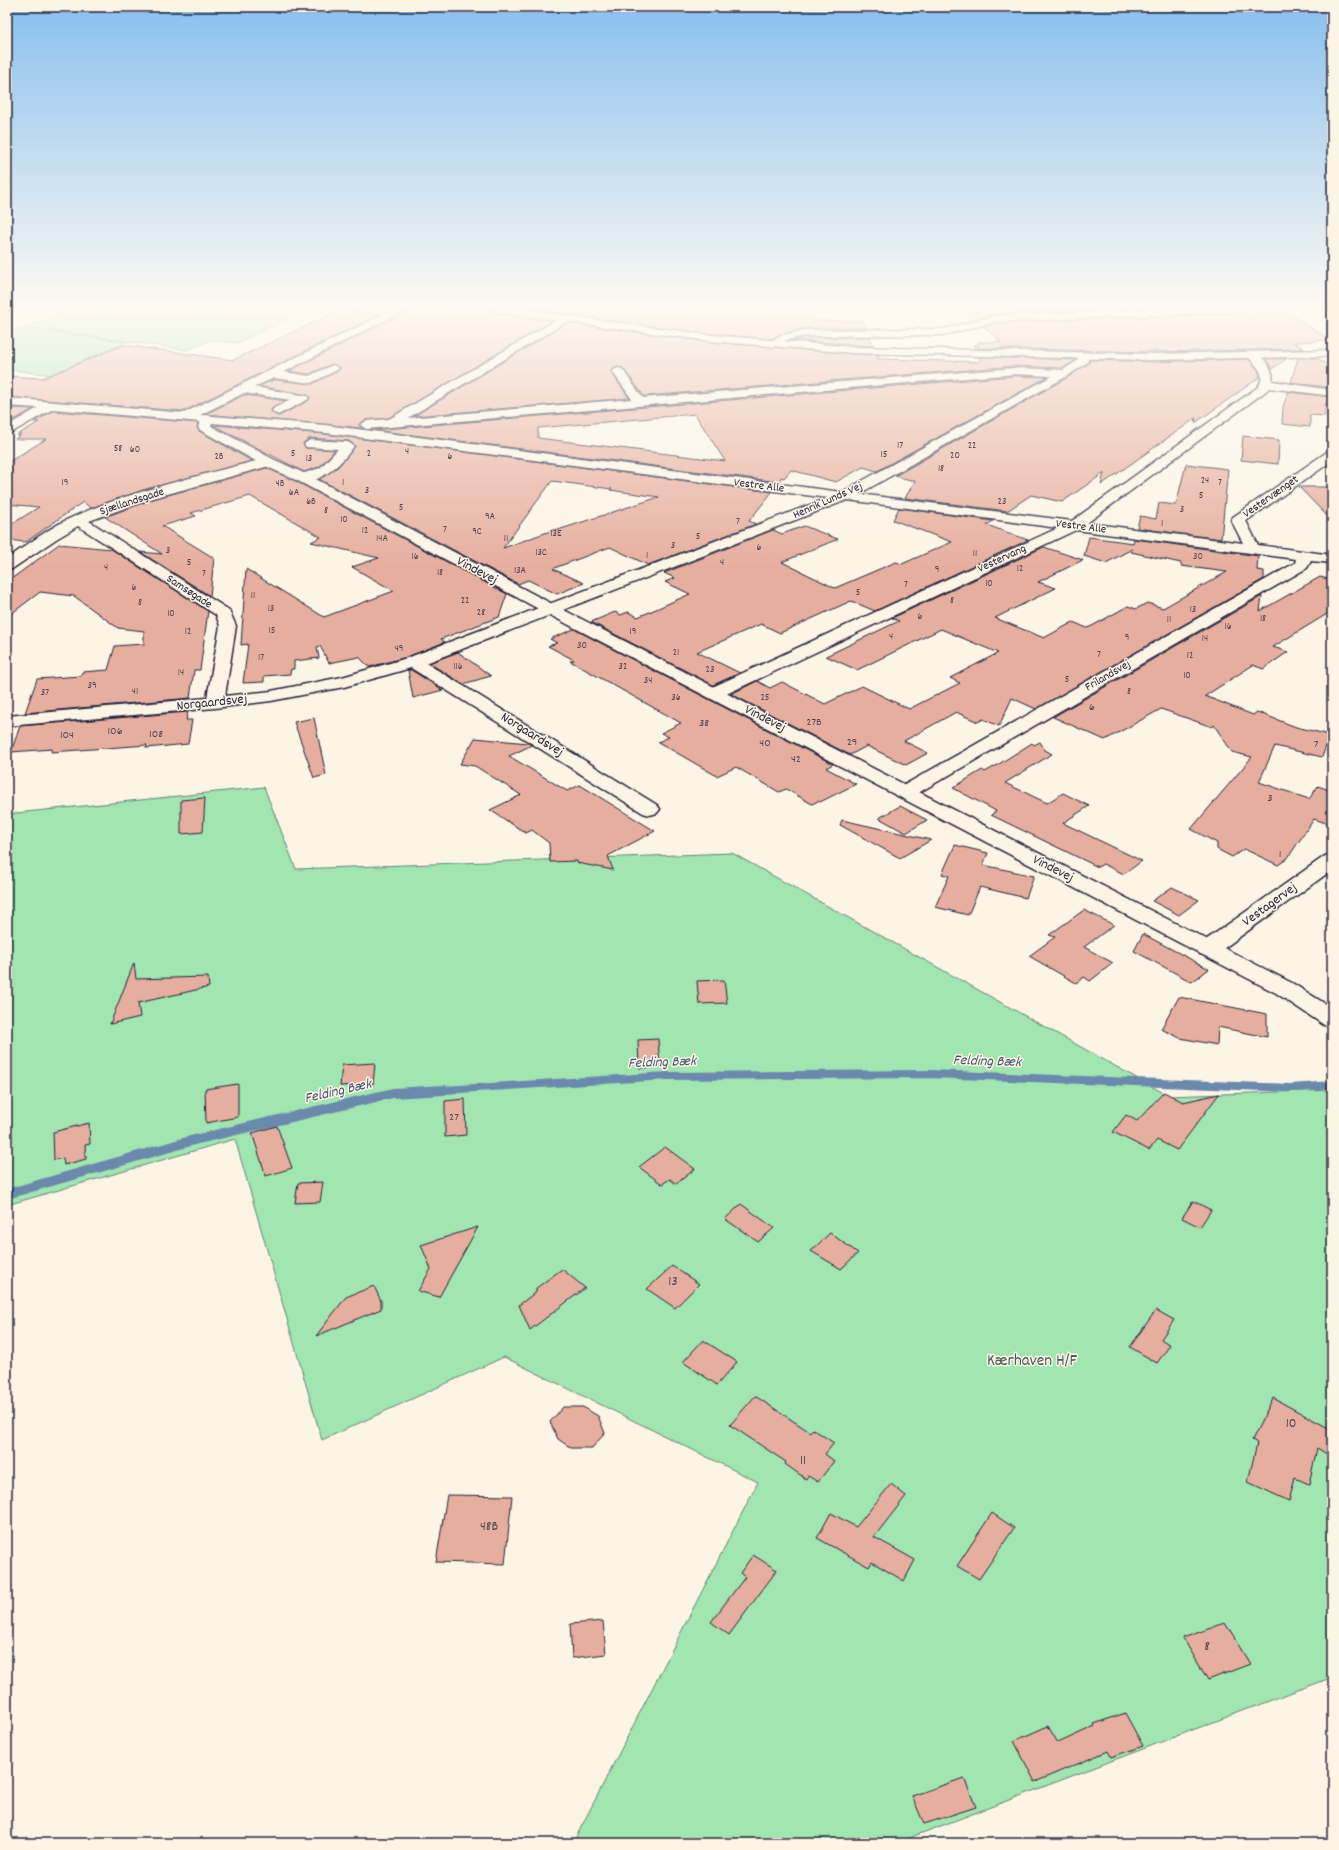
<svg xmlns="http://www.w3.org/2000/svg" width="1339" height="1850" viewBox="0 0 1339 1850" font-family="Dekko,sans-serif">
  <rect width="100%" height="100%" fill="#fcf5e5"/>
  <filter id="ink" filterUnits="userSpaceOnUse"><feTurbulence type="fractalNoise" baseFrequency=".025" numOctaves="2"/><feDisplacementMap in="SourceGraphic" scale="8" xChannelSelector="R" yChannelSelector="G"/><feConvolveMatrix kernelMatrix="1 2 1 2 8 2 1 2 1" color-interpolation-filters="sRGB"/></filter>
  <g filter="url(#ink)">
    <g fill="#a1e5b0" stroke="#628476">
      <path d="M74 309H311L236 343 211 340 187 350 26 327Z"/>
      <path d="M7 329H31L127 342 51 375 14 370 7 373Z"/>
      <path d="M264 787 296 869 732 853 1169 1096 1332 1090V1677L896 1843H573L758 1482 504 1357 322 1440 235 1139 7 1205V814Z"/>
    </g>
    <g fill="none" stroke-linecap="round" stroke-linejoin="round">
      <path stroke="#6b8aad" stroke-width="8" d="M428 1091 667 1076 930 1074 1291 1088 1332 1085"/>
      <path stroke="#6b8aad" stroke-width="10" d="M7 1194 194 1140 393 1093 444 1090"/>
    </g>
    <g fill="#e6ae9e" stroke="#22223b" fill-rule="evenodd">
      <path d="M413 309H489L495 313 552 321 389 418 365 420 359 425 362 428 206 414 244 395 286 401 273 407 271 410 279 416 308 401 310 397 307 395 259 386 274 380 312 384 338 371 340 368 332 364 309 374 289 371Z"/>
      <path d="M528 309H813L812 321H862L866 328H805L779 335 772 339 710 334Z"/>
      <path d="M1024 309H1119L995 314 975 319 967 312Z"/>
      <path d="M341 310 380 314 184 411 7 397V376L43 378 123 345 233 360Z"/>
      <path d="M1285 311 1331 340 1294 342 1304 349H1301L1302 348 1299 349 1154 352 976 348 974 345H979L978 342H1001L983 326 995 323Z"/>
      <path d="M567 323 710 342 878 355 879 359 981 362 979 357 1076 360 1063 368 1015 366 644 396 623 368 618 367 611 370V372L629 398 414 416Z"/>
      <path d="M870 337 874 346 792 340 805 338Z"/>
      <path d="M1298 358H1317L1332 368V388L1291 382Z"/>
      <path d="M1249 359 1258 370 1260 377 1195 423 1196 418 1101 485 1104 473 1062 502 1031 495 1007 511 905 498 915 481 895 476 1070 376 1089 363 1090 360 1154 362Z"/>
      <path d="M1265 359H1286L1272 369Z"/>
      <path d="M1015 376 1047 377 877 471 863 467 836 482 791 470 784 478 781 477 779 482 374 430ZM695 414 725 461 538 438V428Z"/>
      <path d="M1288 392 1332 397V405L1325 404V416L1310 415V427L1282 424 1283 407Z"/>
      <path d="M7 408 33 409 14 420H7Z"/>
      <path d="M53 411 198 423 197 428 199 431 252 461 143 490 91 508 83 502 26 542 7 540V527L39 507 7 504V463L46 439H15L21 435H17L39 422H34Z"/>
      <path d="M213 425 325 434 772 492 749 521 756 524 648 565 610 547 557 567 553 569 584 583 557 594 528 580 518 584 319 479 338 467 350 453 355 446 349 441 310 438 303 443 306 448 335 450 319 467 304 472ZM552 481 612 489 610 490 659 497 558 530 556 529 503 548Z"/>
      <path d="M1243 436 1279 440 1278 464 1241 460Z"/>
      <path d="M1186 464 1228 469 1221 539 1137 528 1140 516 1156 519 1159 503 1176 505Z"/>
      <path d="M267 468 297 482 507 594 499 617 441 639 445 642 407 657 369 667 359 657 329 663 320 646 317 647 319 658 294 661V669H291L290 674 264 676V682L243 683 248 644 241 645 246 569 324 617 394 591 352 567 379 558 311 542 321 537 250 496 191 513 196 516 162 526 214 558 210 596 140 552 162 554 105 517 153 499Z"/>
      <path d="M1299 487H1332V521Z"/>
      <path d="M899 508 993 521 987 525 1028 540 875 611 851 601 780 633 761 624 697 652 740 673 713 685 591 622 615 612 621 615 628 612 638 617 690 594 665 582 675 578 664 573 773 530 782 534 804 526 838 539 782 562 835 588 896 562 902 564 952 542 893 520Z"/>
      <path d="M1089 537 1133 543 1134 539 1258 556 1257 570 1264 571V579L1036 709 1012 698 999 726 983 719 978 722 956 712 904 741 928 753 906 765 867 746 850 755 731 694 757 681 770 688 782 682 825 704 862 686 909 709 960 683 950 678 998 653 941 629 857 670 826 656 899 621 892 618 1044 547 1083 560 1038 582 1056 588 995 618 1044 638 1073 622 1087 628 1092 626 1128 606 1136 609 1147 603 1163 608 1227 572 1181 566V563L1131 552 1132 549 1106 563 1084 556Z"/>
      <path d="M59 544 111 549 208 611 200 670H194L190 698 25 713 37 679 81 676 82 672 108 670 115 646 144 644V631L118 628 74 596 40 592 7 617V582Z"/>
      <path d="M1320 577 1332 580V611L1273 647 1288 652 1263 669 1253 665 1205 696 1253 715 1257 712 1296 727 1330 735 1322 757 1275 746 1259 782 1309 799 1318 786 1332 791V825L1314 819 1287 859 1278 865 1244 849 1232 857 1217 849V843L1191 829 1252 757 1232 752 1214 725 1212 727 1161 709 1105 740 1053 717 1262 596 1260 611Z"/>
      <path d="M574 629 833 764 826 768 856 784 820 802 818 801 812 804 786 789 779 792 736 767 717 776 658 742 669 737 661 733 681 723 570 661 574 660 548 646 557 643 550 639Z"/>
      <path d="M458 652 491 676 463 684 429 663Z"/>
      <path d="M408 670H411L443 690 413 698Z"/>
      <path d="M188 712 186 720H192L188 744 146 748 147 745 51 752 52 749 11 752 20 726Z"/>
      <path d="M314 718 326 775 314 778 294 722Z"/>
      <path d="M475 738 528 743 532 745 509 756 567 791 580 785 655 831 608 856 613 870 577 863V861L550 862 549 843 532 830 526 833 490 810 521 795 475 766 460 764Z"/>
      <path d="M1040 742 1045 750 1052 754 1005 783 1047 803 1063 793 1089 806 1063 823 1142 861 1124 874 1103 864 1098 867 991 815 996 811 953 788 982 770 985 772 999 764 1032 743 1034 745Z"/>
      <path d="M205 798 203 832 181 834V800Z"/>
      <path d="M900 806 927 820 906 833 879 818Z"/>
      <path d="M842 820 931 840 900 858 840 825Z"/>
      <path d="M955 845 988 853 983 865 1034 876 1026 898 980 887 968 915 935 907 949 876 942 874Z"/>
      <path d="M1172 887 1199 900 1179 915 1152 901Z"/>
      <path d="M1084 910 1114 925 1084 947 1113 963 1090 981 1084 977 1076 983 1029 956 1055 937 1049 935Z"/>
      <path d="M1143 934 1209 969 1192 982 1134 951Z"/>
      <path d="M134 963 136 979 208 977 209 987 138 1003 140 1017 110 1024Z"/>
      <path d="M724 980 727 1003 699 1004 697 981Z"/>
      <path d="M1179 997 1267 1014V1037L1218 1027 1217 1045 1180 1038 1161 1029Z"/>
      <path d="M658 1039 660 1067 639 1068 638 1040Z"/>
      <path d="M375 1063 373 1084 340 1086 342 1065Z"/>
      <path d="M238 1084V1117L206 1123 205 1089Z"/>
      <path d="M1164 1092 1183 1102 1219 1094 1177 1150 1157 1140 1149 1150 1113 1132 1126 1115 1137 1121Z"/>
      <path d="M465 1099 466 1135 445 1137V1101Z"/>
      <path d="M89 1123 90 1144 85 1145 86 1159 64 1165 63 1158 54 1160 53 1132Z"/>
      <path d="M277 1126 292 1168 266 1176 252 1133Z"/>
      <path d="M665 1147 695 1169 676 1184 670 1179 662 1184 639 1167Z"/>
      <path d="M323 1182 320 1202 295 1203 298 1183Z"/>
      <path d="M1193 1201 1211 1210 1200 1227 1182 1218Z"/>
      <path d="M741 1204 774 1228 758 1242 725 1219Z"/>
      <path d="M478 1227 439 1297 418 1291 431 1269 421 1245Z"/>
      <path d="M830 1233 858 1253 841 1269 811 1251Z"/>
      <path d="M672 1266 699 1284 675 1308 647 1289Z"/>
      <path d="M562 1269 585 1288 530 1330 519 1305 537 1291 535 1289Z"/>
      <path d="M374 1286 381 1301V1309L316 1336 346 1297Z"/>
      <path d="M1156 1310 1174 1320 1161 1339 1170 1345 1157 1363 1130 1347Z"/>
      <path d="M703 1340 737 1362 717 1385 683 1362Z"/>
      <path d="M755 1396 810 1432 813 1429 834 1443 825 1454 834 1461 818 1482 808 1476 806 1479 785 1464 786 1462 730 1425Z"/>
      <path d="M1273 1398 1332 1430V1457L1317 1448 1309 1484 1295 1478 1289 1501 1248 1482 1257 1443 1252 1440Z"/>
      <path d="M563 1407H583L598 1416 605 1433 592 1448H571L558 1439 550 1422Z"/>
      <path d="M891 1484 906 1496 874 1537 915 1560 904 1581 872 1562 869 1567 817 1538 831 1513 856 1527Z"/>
      <path d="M447 1495 512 1496 505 1564 436 1562Z"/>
      <path d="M992 1513 1014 1528 979 1579 957 1566Z"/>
      <path d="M753 1555 777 1570 729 1635 711 1622 745 1577 740 1573Z"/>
      <path d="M603 1621 606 1654 572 1658 570 1624Z"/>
      <path d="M1225 1623 1250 1664 1208 1680 1183 1638Z"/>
      <path d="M1125 1713 1143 1746 1111 1757 1108 1751 1035 1782 1014 1741 1048 1726 1058 1743 1095 1726 1094 1724Z"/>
      <path d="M964 1778 976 1807 924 1824 912 1796Z"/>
    </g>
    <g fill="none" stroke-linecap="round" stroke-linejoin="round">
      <defs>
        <g id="minor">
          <path d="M394 309H407L284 372 309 376 333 365 339 368 337 370 311 383 274 378 254 387 307 396 309 398 307 400 278 415 272 411 274 408 291 400 244 393 200 415 325 425 842 492 1052 376 1015 374 366 429 360 425 366 421 389 419 565 315 570 318 569 320 408 418 632 399 612 371 618 368 622 369 643 398 1015 368 1063 370 1077 361 1079 354 1083 353 1088 356V362L1069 375 859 494 1072 521 1258 387C1268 372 1254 365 1247 355L1252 352C1263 355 1275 370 1272 381L1332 390V396L1269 388 1266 391 1087 523 1243 543 1231 520 1233 517 1327 452 1332 451V461L1246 521 1258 545 1332 555V563L1311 561 1307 568 913 796 906 798 899 796 896 792 899 788 1295 563 1296 559 1076 530 720 697 714 698 708 697 705 693 708 689 1058 528 847 500 426 663 657 805 660 809 657 813 650 815 643 813 411 668 344 687 271 701 215 708 7 726V716L207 698 220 626 216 615 78 526 56 539 12 569 7 571V559C28 544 50 527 73 517 131 491 206 474 268 458L275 462 273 465 153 498 89 521 229 610 236 626 225 696 271 691 342 677 407 658 828 498 325 433 53 409 7 435V426L38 408 7 406V398L184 413Z"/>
          <path d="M1161 309H1236L1231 312 995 322 943 335 805 336 787 340 772 347 767 344 779 336 805 330 943 329 995 316Z"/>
          <path d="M310 440 348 442 354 446C343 462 320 486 298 481L296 478 298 475 320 468 338 449 306 447 304 444Z"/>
          <path d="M1332 854V870L1216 954 1208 956 1200 954 1197 949 1200 944 1325 856Z"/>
        </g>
        <g id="tertiary">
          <path d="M490 309H517L710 335 853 347 1154 354 1332 350V356L1154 360 853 353 710 341 495 312Z"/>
          <path d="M207 415 213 419 211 426 273 459 308 475 558 607 1292 983 1332 1008V1027L1324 1025 1276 993 546 613 298 481 263 465 200 430 198 427 203 416Z"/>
        </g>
      </defs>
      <use href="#minor" stroke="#22223b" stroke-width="3"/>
      <use href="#tertiary" stroke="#22223b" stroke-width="3"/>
      <use href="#minor" fill="#fcf5e5" fill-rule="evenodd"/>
      <use href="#tertiary" fill="#fcf5e5" fill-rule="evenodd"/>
    </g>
  </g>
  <linearGradient id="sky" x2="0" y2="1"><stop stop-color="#89bfef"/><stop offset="0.54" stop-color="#fefaf3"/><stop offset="1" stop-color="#fefaf3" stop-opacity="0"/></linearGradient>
  <rect width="1339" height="568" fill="url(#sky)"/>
  <g text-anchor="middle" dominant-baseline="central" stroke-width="3" stroke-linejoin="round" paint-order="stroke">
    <g font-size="10" fill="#534554">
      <text x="900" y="446">17</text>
      <text x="972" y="446">22</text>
      <text x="118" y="449">58</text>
      <text x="135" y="450">60</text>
      <text x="407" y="452">4</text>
      <text x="293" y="454">5</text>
      <text x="369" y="454">2</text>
      <text x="884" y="455">15</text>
      <text x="955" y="456">20</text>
      <text x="219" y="457">2B</text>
      <text x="450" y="457">6</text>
      <text x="309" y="459">13</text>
      <text x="941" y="469">18</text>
      <text x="1205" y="481">24</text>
      <text x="65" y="483">19</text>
      <text x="343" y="483">1</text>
      <text x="1220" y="483">7</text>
      <text x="280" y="484">4B</text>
      <text x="367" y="491">3</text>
      <text x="294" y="493">6A</text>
      <text x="1201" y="496">5</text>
      <text x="311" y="502">6B</text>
      <text x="1002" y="502">23</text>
      <text x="401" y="508">5</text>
      <text x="1182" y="510">3</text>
      <text x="326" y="511">8</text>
      <text x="490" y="517">9A</text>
      <text x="344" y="520">10</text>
      <text x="738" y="522">7</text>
      <text x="1162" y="524">1</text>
      <text x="445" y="530">7</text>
      <text x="365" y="531">12</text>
      <text x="477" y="532">9C</text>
      <text x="556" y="534">13E</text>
      <text x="698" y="537">5</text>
      <text x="382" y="539">14A</text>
      <text x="506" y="539">11</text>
      <text x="673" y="546">3</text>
      <text x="759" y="548">6</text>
      <text x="168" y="551">3</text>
      <text x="541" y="553">13C</text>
      <text x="975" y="554">11</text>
      <text x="647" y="556">1</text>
      <text x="415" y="557">16</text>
      <text x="1198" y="557">30</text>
      <text x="189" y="563">5</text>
      <text x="722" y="563">4</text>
      <text x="106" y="568">4</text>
      <text x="1020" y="569">12</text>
      <text x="937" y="570">9</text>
      <text x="520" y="571">13A</text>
      <text x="440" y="573">18</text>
      <text x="204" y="574">7</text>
      <text x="989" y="584">10</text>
      <text x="906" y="585">7</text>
      <text x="134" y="588">6</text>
      <text x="858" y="593">5</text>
      <text x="253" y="596">11</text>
      <text x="465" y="601">22</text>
      <text x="952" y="601">8</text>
      <text x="140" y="603">8</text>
      <text x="271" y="609">13</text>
      <text x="1193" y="610">13</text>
      <text x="481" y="613">28</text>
      <text x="171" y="614">10</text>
      <text x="920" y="617">6</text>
      <text x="1263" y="619">18</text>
      <text x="1169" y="620">11</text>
      <text x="1228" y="627">16</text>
      <text x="272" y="631">15</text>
      <text x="188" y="632">12</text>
      <text x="633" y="632">19</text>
      <text x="891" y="637">4</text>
      <text x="1127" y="638">9</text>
      <text x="1205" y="639">14</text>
      <text x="582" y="646">30</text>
      <text x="399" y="649">49</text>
      <text x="676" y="653">21</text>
      <text x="1099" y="655">7</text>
      <text x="1190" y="656">12</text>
      <text x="261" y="658">17</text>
      <text x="458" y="667">116</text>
      <text x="623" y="667">32</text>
      <text x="710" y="670">23</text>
      <text x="181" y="673">14</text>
      <text x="1187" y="676">10</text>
      <text x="1067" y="680">5</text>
      <text x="648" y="681">34</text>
      <text x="92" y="686">39</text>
      <text x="135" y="692">41</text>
      <text x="1129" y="692">8</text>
      <text x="45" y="693">37</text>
      <text x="676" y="698">36</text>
      <text x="765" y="698">25</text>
    </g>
    <g font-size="12" fill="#22223b" stroke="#fcf5e5">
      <text transform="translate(759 486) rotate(7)">Vestre Alle</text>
      <text transform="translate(1271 497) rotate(-35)">Vestervænget</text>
      <text transform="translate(828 501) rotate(-24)">Henrik Lunds Vej</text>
      <text transform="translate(132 502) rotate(-18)">Sjællandsgade</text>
      <text transform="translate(1081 527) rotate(7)">Vestre Alle</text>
      <text transform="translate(1002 559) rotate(-25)">Vestervang</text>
      <text transform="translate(189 592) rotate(33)">Samsøgade</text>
      <text transform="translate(1108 676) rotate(-30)">Frilandsvej</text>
    </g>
    <g font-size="12" fill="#534554">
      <text x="1092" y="707">6</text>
      <text x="814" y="722">27B</text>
      <text x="704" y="723">38</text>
      <text x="115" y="731">106</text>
      <text x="156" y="734">108</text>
      <text x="67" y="735">104</text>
      <text x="852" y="742">29</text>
      <text x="765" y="743">40</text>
      <text x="1316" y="744">7</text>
      <text x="796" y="759">42</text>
      <text x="1270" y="798">3</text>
      <text x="1280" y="854">1</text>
      <text x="454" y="1117">27</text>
    </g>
    <g font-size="14" fill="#22223b" stroke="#fcf5e5">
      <text transform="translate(477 571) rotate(28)">Vindevej</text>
      <text transform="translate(212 703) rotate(-6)">Norgaardsvej</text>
      <text transform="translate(765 719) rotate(27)">Vindevej</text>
      <text transform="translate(532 735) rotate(32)">Norgaardsvej</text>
      <text transform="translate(1053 869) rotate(27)">Vindevej</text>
      <text transform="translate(1270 905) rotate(-36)">Vestagervej</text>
    </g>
    <g font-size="14" fill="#534554">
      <text x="673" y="1282">13</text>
      <text x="1291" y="1424">10</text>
      <text x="803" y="1461">11</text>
      <text x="489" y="1527">48B</text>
      <text x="1207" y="1647">8</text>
    </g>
    <g font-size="15" font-style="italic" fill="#465674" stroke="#fcf5e5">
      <text transform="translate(987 1062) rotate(2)">Felding Bæk</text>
      <text transform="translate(662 1063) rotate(-2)">Felding Bæk</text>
      <text transform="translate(338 1092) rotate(-13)">Felding Bæk</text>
    </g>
    <g font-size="17" fill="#485c5e" stroke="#fcf5e5">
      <text x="1032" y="1362">Kærhaven H/F</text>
    </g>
  </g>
  <rect width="1339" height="1850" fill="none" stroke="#fcf5e5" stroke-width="24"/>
  <rect x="12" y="12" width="1315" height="1826" fill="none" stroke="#22223b" stroke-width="1.5" filter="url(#ink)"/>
</svg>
